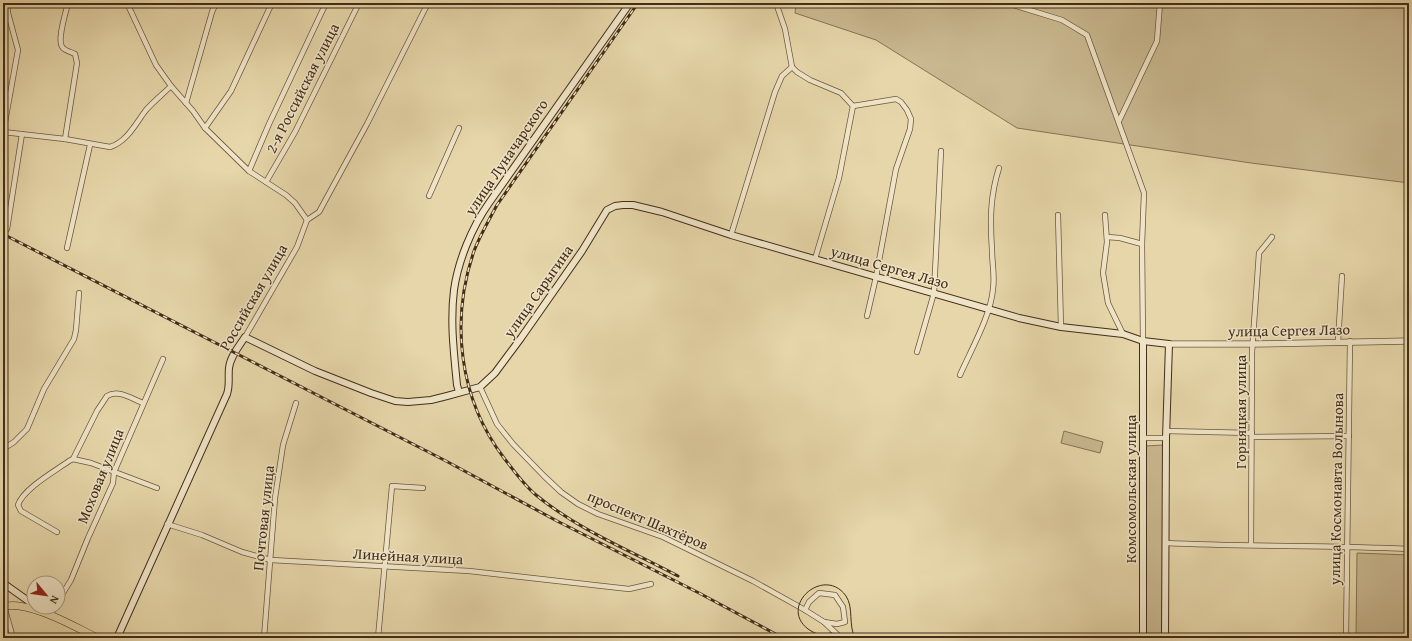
<svg xmlns="http://www.w3.org/2000/svg" width="1412" height="641" viewBox="0 0 1412 641" font-family="'Gentium Book Plus',serif">
  <rect width="100%" height="100%" fill="#e6d6a9"/>
  <filter id="stains"><feTurbulence type="fractalNoise" baseFrequency=".005" numOctaves="4"/><feColorMatrix values="0 0 0 0 .2 0 0 0 0 .09 0 0 0 0 .02 0 0 0 .5 -.17"/></filter>
  <radialGradient id="worn" r=".72"><stop offset=".6" stop-color="#630" stop-opacity="0"/><stop offset="1" stop-color="#630" stop-opacity=".3"/></radialGradient>
  <g fill="#cab991" stroke="#867355">
    <path d="M796 3H1409V183L1251 163 1017 128 876 40 795 13Z"/>
    <path d="M1064 431 1103 442 1100 453 1061 443Z"/>
    <path d="M1164 445 1162 638H1146L1144 446Z"/>
    <path d="M1357 553 1409 555V638H1356Z"/>
  </g>
  <g fill="none" stroke-linecap="round" stroke-linejoin="round">
    <defs>
      <g id="minor">
        <path d="M127 3 156 65 171 86 193 111 205 128 249 171 286 195 295 203 307 220"/>
        <path d="M776 3 785 29 792 67 797 72 810 80 841 93 853 106 896 99 901 102 907 110 911 119 910 129 896 169 876 277 867 316"/>
        <path d="M1007 3 1062 20 1087 35 1144 193 1142 244 1143 341"/>
        <path d="M186 103 212 12 216 3"/>
        <path d="M1119 121 1157 41 1160 3"/>
        <path d="M205 128 231 91 272 3"/>
        <path d="M3 132 65 139 110 147C127 142 136 123 146 110 154 101 163 94 171 86"/>
        <path d="M3 133 18 50 8 13 7 3"/>
        <path d="M65 139 77 63 75 54C71 52 66 51 63 48 56 42 66 12 68 3"/>
        <path d="M249 171 269 124 326 3"/>
        <path d="M266 182 295 132 359 3"/>
        <path d="M429 196 459 128"/>
        <path d="M1058 215 1061 327"/>
        <path d="M1105 215 1107 242 1103 273 1108 303 1123 334"/>
        <path d="M7 229 22 134"/>
        <path d="M731 235 775 92 782 76 792 67"/>
        <path d="M1107 237 1120 238 1142 244"/>
        <path d="M67 248 90 145"/>
        <path d="M815 259 839 178 853 106"/>
        <path d="M245 337 297 247 307 220 319 212 338 177 367 124 428 3"/>
        <path d="M1338 342 1342 276"/>
        <path d="M917 352 934 293 941 151"/>
        <path d="M960 375C971 350 991 315 993 289 995 276 992 263 992 250 990 221 990 196 999 168"/>
        <path d="M480 387 497 424 513 444 544 476 561 492 578 504 598 514 663 537 753 581 805 610 824 622 841 638"/>
        <path d="M1166 431 1252 433"/>
        <path d="M1252 437 1349 436"/>
        <path d="M1143 438H1166"/>
        <path d="M3 449 14 442 27 429 44 389 74 339 76 330 79 293"/>
        <path d="M73 459 91 463 157 488"/>
        <path d="M167 524 202 535 242 552 271 560 469 571 629 589 651 584"/>
        <path d="M57 532 21 511 18 505C23 489 55 471 69 461L73 459 97 411 107 396C119 389 132 399 143 403"/>
        <path d="M1166 543C1247 547 1328 545 1409 549"/>
        <path d="M1251 545 1252 352 1259 253 1272 237"/>
        <path d="M58 601 71 580 88 538 113 483 114 472 163 359"/>
        <path d="M4 606 13 638"/>
        <path d="M805 610 809 602 819 593 835 595 843 607 845 622 837 624 824 622"/>
        <path d="M50 616 55 607"/>
        <path d="M264 638 275 498 283 445 296 403"/>
        <path d="M378 638 392 486 423 488"/>
        <path d="M1346 638 1350 341"/>
      </g>
      <path id="tertiary" d="M1169 344H1253L1409 341"/>
      <g id="secondary">
        <path d="M459 392 457 385C454 354 450 322 454 290 458 261 472 227 489 203L630 3"/>
        <path d="M3 583 34 605"/>
        <path d="M117 638 227 394C230 385 228 377 229 368 230 357 239 346 245 337L315 371 371 393 395 401 408 402 431 400 447 396 480 387 495 373 521 338 582 251 607 210 615 206 623 205H633L662 212 731 235 1019 318 1061 327 1123 334 1143 341 1169 344 1166 438 1165 638"/>
        <path d="M1143 638V341"/>
      </g>
      <path id="primary" d="M3 606C8 606 14 605 19 606 46 610 73 626 98 638"/>
    </defs>
    <use href="#minor" stroke="#6c573d" stroke-width="6"/>
    <use href="#tertiary" stroke="#6c573d" stroke-width="7"/>
    <use href="#secondary" stroke="#432d19" stroke-width="8"/>
    <use href="#primary" stroke="#432d19" stroke-width="8"/>
    <use href="#minor" stroke="#efe4c7" stroke-width="4.5"/>
    <use href="#tertiary" stroke="#efe4c7" stroke-width="5.5"/>
    <use href="#secondary" stroke="#efe4c7" stroke-width="6"/>
    <use href="#primary" stroke="#e6d6a9" stroke-width="7"/>
    <g stroke="#432d19" stroke-width="1">
      <path d="M830 633 836 634 846 638"/>
      <path d="M835 638C826 636 816 635 808 629 778 606 824 565 846 596 854 608 848 625 855 638"/>
    </g>
    <defs>
      <g id="rail">
        <path d="M638 3 497 205C489 220 480 235 474 251 450 321 459 399 504 458 514 471 524 485 536 495 577 529 631 551 678 576"/>
        <path d="M3 234 446 461 557 521 699 593 783 638"/>
      </g>
    </defs>
    <use href="#rail" stroke="#432d19" stroke-width="3"/>
    <use href="#rail" stroke="#efe4c7" stroke-width="1.5" stroke-dasharray="4.5" stroke-linecap="butt"/>
  </g>
  <g text-anchor="middle" dominant-baseline="central" stroke-width="3" stroke-linejoin="round" paint-order="stroke">
    <g font-size="15" fill="#432d19" stroke="#efe4c7">
      <text transform="translate(302 88) rotate(-63)">2-я Российская улица</text>
      <text transform="translate(506 157) rotate(-56)">улица Луначарского</text>
      <text transform="translate(890 267) rotate(16)">улица Сергея Лазо</text>
      <text transform="translate(538 291) rotate(-55)">улица Сарыгина</text>
      <text transform="translate(253 297) rotate(-60)">Российская улица</text>
      <text transform="translate(1289 330) rotate(-1)">улица Сергея Лазо</text>
      <text transform="translate(1240 412) rotate(-90)">Горняцкая улица</text>
      <text transform="translate(100 476) rotate(-68)">Моховая улица</text>
      <text transform="translate(1130 489) rotate(-90)">Комсомольская улица</text>
      <text transform="translate(1336 489) rotate(-89)">улица Космонавта Волынова</text>
      <text transform="translate(263 518) rotate(-84)">Почтовая улица</text>
      <text transform="translate(648 520) rotate(23)">проспект Шахтёров</text>
      <text transform="translate(408 556) rotate(3)">Линейная улица</text>
    </g>
  </g>
  <rect width="1412" height="641" fill="none" stroke="#e6d6a9" stroke-width="16"/>
  <rect x="4" y="4" width="1404" height="633" fill="none" stroke="#432d19" stroke-width="2"/>
  <rect x="8" y="8" width="1396" height="625" fill="none" stroke="#432d19"/>
  <g transform="translate(46 595) rotate(119)"><circle r="19" fill="#efe4c7" stroke="#aa9b81"/>
  <path d="M0-3L7 15L0 10L-7 15Z" fill="#8f2418"/>
  <text y="-6" font-size="11" font-weight="bold" text-anchor="middle" fill="#432d19">N</text>
  </g>
  <rect width="100%" height="100%" filter="url(#stains)"/>
  <rect width="100%" height="100%" fill="url(#worn)"/>
</svg>
